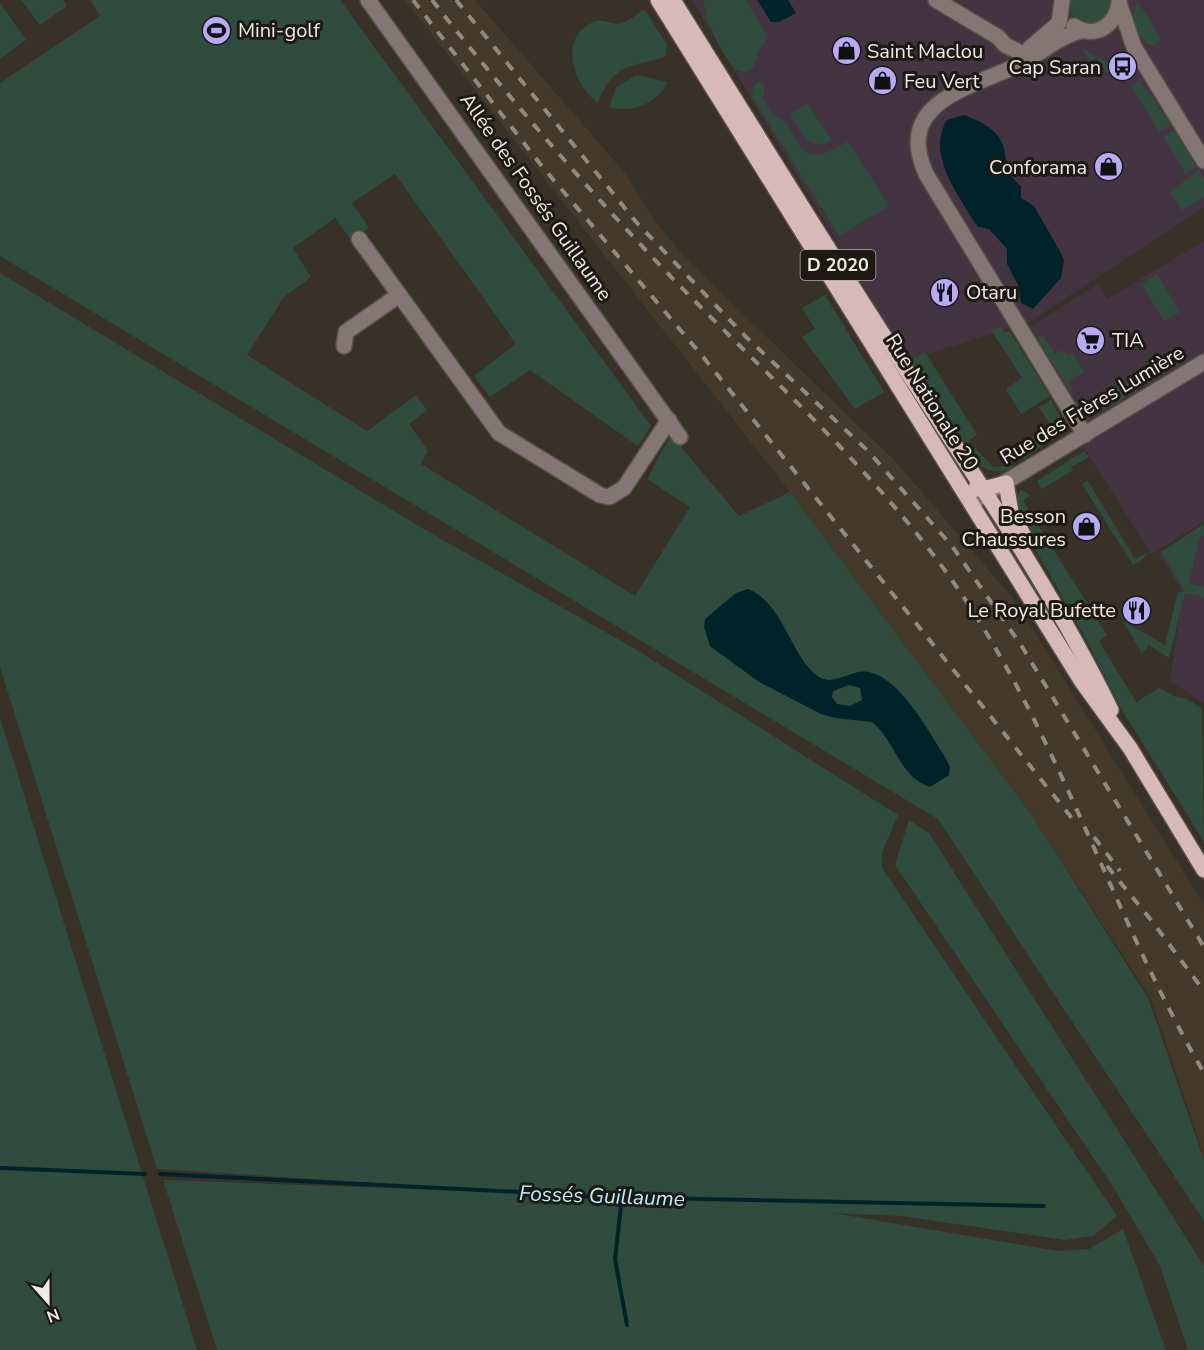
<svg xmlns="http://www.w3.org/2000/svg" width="1204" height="1350" viewBox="0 0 1204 1350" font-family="'Nunito Sans',sans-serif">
  <rect width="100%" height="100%" fill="#383128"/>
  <g fill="#443441">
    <path d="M692 0H1204V207L1031 321 908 360Z"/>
    <path d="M1204 241V521L1152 554 1073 431 1087 422 1030 327 1097 285 1108 299Z"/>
    <path d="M1204 526V703L1170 681 1183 592 1159 555Z"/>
  </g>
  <path fill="#45392b" d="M405 0H475L625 173 653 218 683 256 896 462 1016 602 1204 905V1155L1151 999 1031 814 790 492Z"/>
  <g fill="#304c3e">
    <path d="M21 0H63L67 6 40 25Z"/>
    <path d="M90 0H340L651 426 638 446 530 370 490 397 474 376 516 344 395 174 352 203 369 228 351 240 335 218 293 248 311 277 284 297 247 355 367 431 416 395 427 410 409 424 428 451 421 464 635 596 690 507 647 479 671 435 739 516 790 492 1031 814 1148 998 1204 1160V1221L938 819 0 256V83L100 16Z"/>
    <path d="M704 0H746L768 37 759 50 753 68 747 72C744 72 739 71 737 70 726 63 701 13 704 0Z"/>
    <path d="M1070 0H1113L1105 21 1087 25 1072 15Z"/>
    <path d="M1138 2 1161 38 1155 45 1147 44C1139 32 1127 17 1138 2Z"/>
    <path d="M0 3 26 40 0 59Z"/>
    <path d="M642 10 646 11 667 45 666 55 662 58C626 68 613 65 598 103 574 85 558 40 591 23 610 13 611 38 642 10Z"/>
    <path d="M1082 48 1128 73 1119 77 1114 70 1106 73 1097 57 1090 61Z"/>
    <path d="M637 75 668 82C655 104 634 113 609 107L616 87Z"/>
    <path d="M1140 81 1171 125 1159 132 1131 86Z"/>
    <path d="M759 82 765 85 763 98 773 115C806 127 789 179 848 141L889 206 839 236 752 96 754 85Z"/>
    <path d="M807 104 832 140 821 145 806 140 790 114Z"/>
    <path d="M1174 130 1196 167 1185 173 1163 137Z"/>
    <path d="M1199 170 1204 179V197L1182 211 1170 192Z"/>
    <path d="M0 273 422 528 637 650 898 815 882 852V868L1117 1216 1093 1236 1065 1240 901 1216 833 1213 1058 1251 1089 1249 1123 1229 1166 1350H217L163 1180 550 1194 157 1169 0 667Z"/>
    <path d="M1157 274 1180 312 1164 321 1142 284Z"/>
    <path d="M825 295 884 392 855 409 802 337 815 329 802 308Z"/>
    <path d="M1000 327 1004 332H1010L1050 396 1021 414 1006 389 1022 378 991 330Z"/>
    <path d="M1043 336 1055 354 1061 350 1069 356 1073 354 1084 372 1068 381 1072 389 1070 391 1037 338Z"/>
    <path d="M1182 347 1188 358 1106 409 1085 408 1077 402 1085 396 1090 404Z"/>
    <path d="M925 352 977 435 968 441 993 467 1013 466 1015 468C1003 473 990 473 980 465 960 451 924 385 909 361Z"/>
    <path d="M1051 400 1060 418 1057 435 1024 459 1021 455 1030 449 1025 443 1051 426 1039 407Z"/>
    <path d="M1084 451 1089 457 1071 467 1073 470 1042 489 1037 481Z"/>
    <path d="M1088 481 1135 559 1147 553 1142 560 1133 565 1082 484Z"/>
    <path d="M1020 490 1031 495 1023 501 1107 635 1099 641 1136 702 1159 688 1179 698H1186L1202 709 1204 842 1122 710 1085 637 1020 522 1016 500Z"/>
    <path d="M1204 524V535L1199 538 1189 583 1204 587V597L1185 593 1169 658 1149 645 1142 654 1123 621 1165 645 1178 592H1185L1161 552Z"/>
    <path d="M0 718 197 1350H0Z"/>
    <path d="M909 820 929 833 1204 1266V1350H1188L1160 1266 1112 1185 895 865Z"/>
  </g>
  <g fill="#002229" fill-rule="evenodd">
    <path d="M757 0H788L796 13 779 22H771Z"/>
    <path d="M964 115C1026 138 991 162 1021 186V198L1034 206 1061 253 1064 261 1061 278 1033 309 1021 303 1018 285 1007 264V249L989 229 979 227 975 223C958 194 926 154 947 120Z"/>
    <path d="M748 589C783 603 789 652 816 675 833 689 851 668 869 672 900 678 929 732 945 757L950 767 949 775 930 787C899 777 895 740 872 722L835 718 821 714 759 682 710 646 704 627 705 619 736 593ZM849 685 860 688 862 700 850 706 837 704 832 697 833 691Z"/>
  </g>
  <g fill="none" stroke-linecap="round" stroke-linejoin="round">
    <g stroke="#002229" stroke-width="4">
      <path d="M0 1168 145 1174"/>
      <path d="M160 1174 521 1192 554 1196 1044 1206"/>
      <path d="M622 1197 615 1259 627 1325"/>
    </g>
    <defs>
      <g id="minor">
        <path d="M368 0 680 437"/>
        <path d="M936 0 998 37 1005 45 1031 58"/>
        <path d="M1119 3 1134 47 1204 161"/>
        <path d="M1074 26C1095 40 1116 25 1119 3"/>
        <path d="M1081 31C1057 37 1038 56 1016 66 967 89 894 103 926 174L1085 435"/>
        <path d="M1030 48 1059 23 1062 1"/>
        <path d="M359 239 499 433 600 495 609 497 624 488 669 420"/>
        <path d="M344 346 346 332 399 295"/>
        <path d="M971 503 1204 362"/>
      </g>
      <g id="major">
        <path d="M658 0 1082 682 1130 748 1204 870"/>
        <path d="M673 0C747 118 820 237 895 353 970 470 1050 585 1111 710"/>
        <path d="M975 489H983L1006 483 1011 512 1023 534"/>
      </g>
    </defs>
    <use href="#minor" stroke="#554f46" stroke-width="18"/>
    <use href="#major" stroke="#554f46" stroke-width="18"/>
    <use href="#minor" stroke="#857676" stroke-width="15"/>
    <use href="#major" stroke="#d8b9b9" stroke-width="15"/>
    <g stroke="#908a82" stroke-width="4" stroke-dasharray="10 10" stroke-linecap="butt">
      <path d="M413 0 541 165 704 358 1075 822"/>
      <path d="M432 0C509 98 591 194 678 284 765 373 859 457 935 557 1053 712 1106 905 1204 1073"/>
      <path d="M456 0 637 223 746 337 867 450 952 546 1021 645 1204 947"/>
      <path d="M1094 837 1120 871"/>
      <path d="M1107 866 1151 920 1204 991"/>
    </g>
  </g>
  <defs>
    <symbol id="stadium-disc" viewBox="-11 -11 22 22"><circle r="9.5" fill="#b7abf8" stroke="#1d1a15"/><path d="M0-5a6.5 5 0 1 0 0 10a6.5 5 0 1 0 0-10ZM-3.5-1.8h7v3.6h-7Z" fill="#111"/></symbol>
    <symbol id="shop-disc" viewBox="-11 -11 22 22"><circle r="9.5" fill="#b7abf8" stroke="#1d1a15"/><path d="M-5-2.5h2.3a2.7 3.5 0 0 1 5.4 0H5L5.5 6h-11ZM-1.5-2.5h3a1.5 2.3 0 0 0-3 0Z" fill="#111"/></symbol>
    <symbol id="bus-disc" viewBox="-11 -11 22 22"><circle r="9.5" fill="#b7abf8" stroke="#1d1a15"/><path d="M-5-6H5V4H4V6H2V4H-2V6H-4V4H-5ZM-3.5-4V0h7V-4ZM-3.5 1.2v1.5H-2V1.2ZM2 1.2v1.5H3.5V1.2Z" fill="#111"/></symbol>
    <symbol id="restaurant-disc" viewBox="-11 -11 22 22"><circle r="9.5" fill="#b7abf8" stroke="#1d1a15"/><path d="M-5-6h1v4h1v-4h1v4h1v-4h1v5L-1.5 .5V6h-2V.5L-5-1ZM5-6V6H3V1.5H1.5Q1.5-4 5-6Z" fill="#111"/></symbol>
    <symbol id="supermarket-disc" viewBox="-11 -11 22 22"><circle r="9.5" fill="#b7abf8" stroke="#1d1a15"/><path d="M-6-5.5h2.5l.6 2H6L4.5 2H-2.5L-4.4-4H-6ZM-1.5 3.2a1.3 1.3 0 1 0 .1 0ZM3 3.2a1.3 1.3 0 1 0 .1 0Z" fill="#111"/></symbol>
  </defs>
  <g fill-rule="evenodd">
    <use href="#stadium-disc" x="200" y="14" width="33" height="33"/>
    <use href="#shop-disc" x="830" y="34" width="33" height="33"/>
    <use href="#bus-disc" x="1106" y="50" width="33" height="33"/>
    <use href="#shop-disc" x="866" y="64" width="33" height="33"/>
    <use href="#shop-disc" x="1092" y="150" width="33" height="33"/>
    <use href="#restaurant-disc" x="928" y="276" width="33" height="33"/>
    <use href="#supermarket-disc" x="1074" y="324" width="33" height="33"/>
    <use href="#shop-disc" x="1070" y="510" width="33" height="33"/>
    <use href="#restaurant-disc" x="1120" y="594" width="33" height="33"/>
  </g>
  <g text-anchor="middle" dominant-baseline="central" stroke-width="6" stroke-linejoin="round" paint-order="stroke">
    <rect fill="#1d1a15" stroke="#b0aca6" stroke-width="1.5" x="800.5" y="250" width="75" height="30" rx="4.5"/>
    <g font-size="18" font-weight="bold" fill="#efeae4">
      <text x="838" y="265">D 2020</text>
    </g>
    <g font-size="20" fill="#efeae4" stroke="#1d1a15" text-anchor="start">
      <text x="238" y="30">Mini-golf</text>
      <text x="867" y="51">Saint Maclou</text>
      <text x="1101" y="67" text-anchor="end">Cap Saran</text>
      <text x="904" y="81">Feu Vert</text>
      <text x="1087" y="167" text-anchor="end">Conforama</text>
      <text x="966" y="292">Otaru</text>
      <text x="1112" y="340">TIA</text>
      <text x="1066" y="516" text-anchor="end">Besson<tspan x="1066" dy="23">Chaussures</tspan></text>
      <text x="1116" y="610" text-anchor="end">Le Royal Bufette</text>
    </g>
    <g font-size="20" fill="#efeae4" stroke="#1d1a15">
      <text transform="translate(536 197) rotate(55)">Allée des Fossés Guillaume</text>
      <text transform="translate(932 402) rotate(58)">Rue Nationale 20</text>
      <text transform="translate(1092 405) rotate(-31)">Rue des Frères Lumière</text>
    </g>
    <g font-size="21" font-style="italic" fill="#b8effb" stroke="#1d1a15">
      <text transform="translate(602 1196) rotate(2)">Fossés Guillaume</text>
    </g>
  </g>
  <g transform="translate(48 1302) rotate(159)" stroke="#1d1a15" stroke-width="4.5" paint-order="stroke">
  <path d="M0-4.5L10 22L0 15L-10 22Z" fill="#efeae4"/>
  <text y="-9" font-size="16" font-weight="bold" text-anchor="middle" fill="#efeae4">N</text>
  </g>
</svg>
